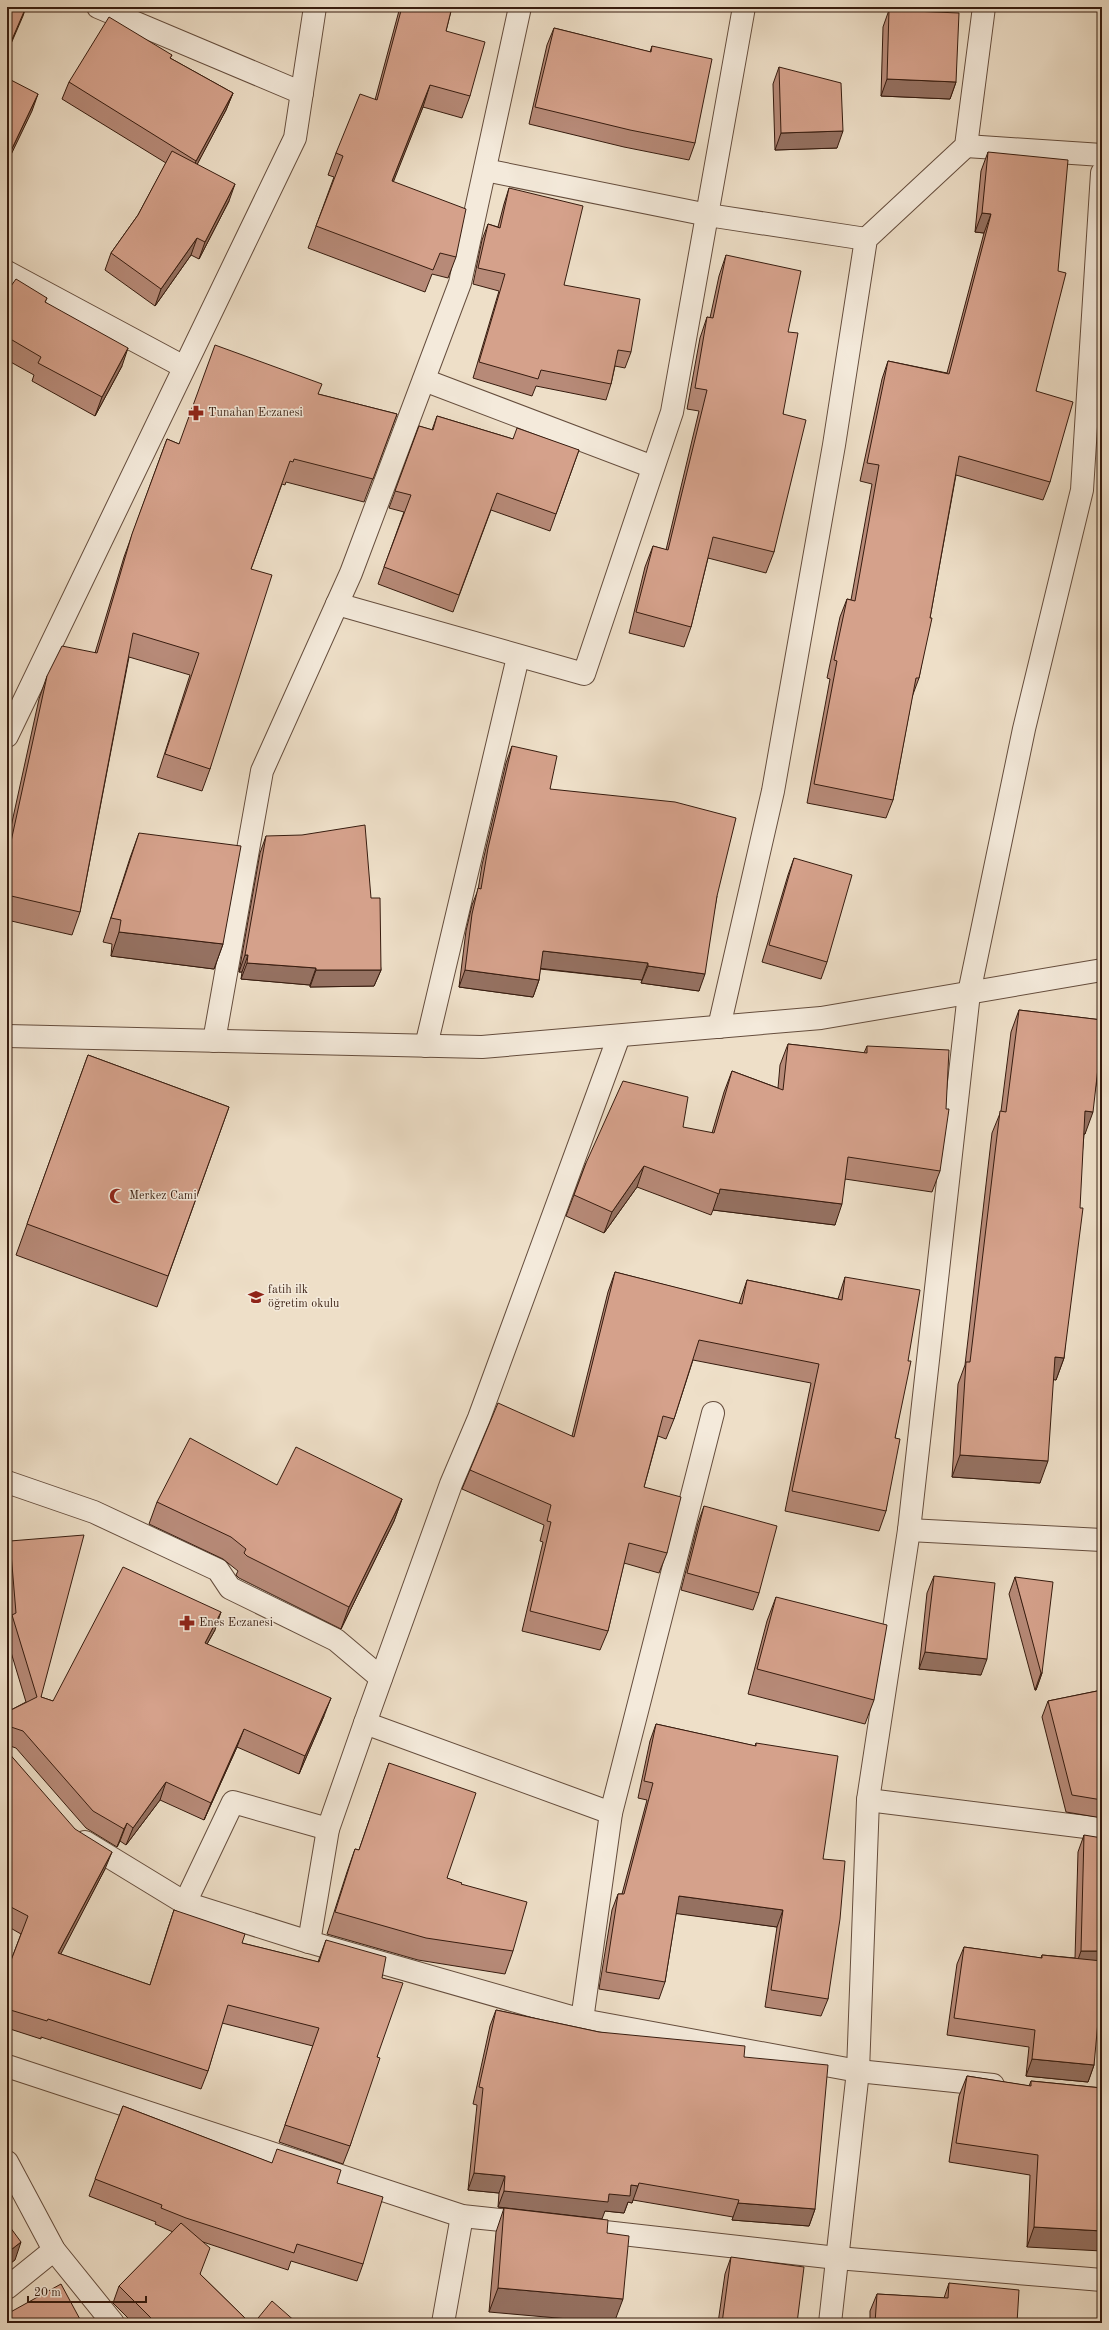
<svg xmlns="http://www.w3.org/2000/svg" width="1109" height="2330" viewBox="0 0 1109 2330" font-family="'Old Standard TT',serif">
  <rect width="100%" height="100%" fill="#eedfc8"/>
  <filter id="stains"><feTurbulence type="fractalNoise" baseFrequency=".005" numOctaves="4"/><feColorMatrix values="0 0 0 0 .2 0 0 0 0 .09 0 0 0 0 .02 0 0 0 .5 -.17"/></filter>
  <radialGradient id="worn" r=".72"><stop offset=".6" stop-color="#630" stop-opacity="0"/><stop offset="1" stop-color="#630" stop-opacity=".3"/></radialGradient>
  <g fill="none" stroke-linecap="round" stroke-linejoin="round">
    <defs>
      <g id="minor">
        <path d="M98 7 302 93"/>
        <path d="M966 146 1102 155"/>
        <path d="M485 170 708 215 866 239"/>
        <path d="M7 272 184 367"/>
        <path d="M424 380 653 467"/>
        <path d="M337 604 584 674 672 412 744 7"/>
        <path d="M7 736 295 138 315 7"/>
        <path d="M719 1027 773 791 834 445 866 239 966 146 984 7"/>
        <path d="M7 1036 482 1047 821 1018 1102 970"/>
        <path d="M214 1041 262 771 351 573 460 283 520 7"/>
        <path d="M426 1046 518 657"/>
        <path d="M7 1482 94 1512 218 1570 230 1588 336 1640 381 1678"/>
        <path d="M909 1530 1102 1540"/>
        <path d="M365 1723 611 1813"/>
        <path d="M868 1800 1102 1829"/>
        <path d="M85 1842 185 1903 309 1942 582 2020 858 2071 993 2085"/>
        <path d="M185 1903 233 1802 328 1829"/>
        <path d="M309 1942 328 1829 365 1723 451 1484 479 1418 619 1036"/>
        <path d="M582 2020 611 1813 713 1413"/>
        <path d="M7 2066 462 2216 530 2223"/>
        <path d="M7 2162 54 2250 113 2323"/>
        <path d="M578 2229 837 2258 1102 2280"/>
        <path d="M7 2288 54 2250"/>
        <path d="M443 2323 462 2216"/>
        <path d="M830 2323 858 2071 868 1800 909 1530 969 993 1024 729 1082 490 1102 173"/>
      </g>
    </defs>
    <use href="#minor" stroke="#654d3d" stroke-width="24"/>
    <use href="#minor" stroke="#f4eadb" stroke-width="22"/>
  </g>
  <g fill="#b78a78" stroke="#371c0f">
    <path d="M400 7H452L446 31 470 96 462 118 423 107 393 181 456 257 448 278 432 274 425 292 308 248 334 177 328 175 336 153 375 100Z"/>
    <path d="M889 10 956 82 950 99 881 96 883 27Z"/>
    <path d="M554 28 650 52 652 46 695 143 689 160 624 147 529 124 547 45Z"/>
    <path d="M172 55 170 58 233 93 226 110 197 164 229 201 199 259 191 255 155 306 105 270 111 253 138 215 166 163 62 99 69 82Z"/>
    <path d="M779 67 837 148 775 150 773 84Z"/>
    <path d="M988 152 1036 391 1050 482 1043 500 956 475 919 678 912 697 893 800 886 818 807 803 830 679 827 678 840 617 847 599 851 600 872 484 860 481 882 379 888 361 947 373 984 233 975 232 981 171Z"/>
    <path d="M509 188 564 285 631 352 625 368 615 366 611 384 606 400 536 386 532 396 473 378 499 291 473 284 482 240 488 224 498 227 504 204Z"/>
    <path d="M726 255 788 332 783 414 774 552 766 573 708 558 691 627 684 647 629 633 645 567 653 546 666 550 699 411 687 409 700 338 707 317 710 318 719 276Z"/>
    <path d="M7 283 11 286 47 298 45 302 122 366 95 416 32 381 34 375 7 360Z"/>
    <path d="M318 394 397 414 364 502 286 482 285 485 282 484 251 569 210 769 202 791 157 777 190 675 129 657 80 912 72 935 7 920V845L39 699 47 676 95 653 124 557 167 439 179 444Z"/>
    <path d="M437 416 513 439 579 450 550 531 491 510 453 612 378 584 404 512 389 508 419 426 432 430Z"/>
    <path d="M512 746 550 789 717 896 699 991 641 983 642 980 540 969 539 980 533 997 459 987 466 931 472 905 478 890 482 865 506 763Z"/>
    <path d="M139 833 223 944 214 969 111 956 112 944 103 942 130 858Z"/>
    <path d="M266 836 371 898 381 970 374 986 310 987V985L241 979 242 972H239L260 853Z"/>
    <path d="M794 858 827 962 821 979 762 962 788 875Z"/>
    <path d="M1019 1010 1102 1020V1081H1097L1085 1134H1084L1064 1358 1056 1380 1053 1379 1040 1483 952 1477 958 1384 965 1365 992 1133 1001 1111 1011 1032Z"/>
    <path d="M788 1044 864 1053 867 1046 940 1171 932 1192 845 1179 835 1225 713 1210 711 1215 637 1187 604 1233 566 1216 586 1163 712 1133 724 1092 732 1071 778 1088 780 1065Z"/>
    <path d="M88 1055 229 1107 157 1307 16 1255Z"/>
    <path d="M615 1272 739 1304 747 1280 838 1299 845 1277 908 1361 895 1438 886 1511 879 1531 785 1511 811 1383 693 1360 674 1419 666 1439 658 1436 644 1487 667 1553 659 1573 624 1563 608 1631 600 1650 522 1631 543 1542 540 1541 544 1525 462 1489 470 1470 572 1436 608 1292Z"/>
    <path d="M277 1485 402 1499 394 1521 341 1629 239 1578 236 1575 238 1571 223 1559 149 1524 157 1502Z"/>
    <path d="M704 1506 759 1593 753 1610 681 1590 698 1523Z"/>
    <path d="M10 1541 41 1697 53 1701 215 1630 207 1644 324 1716 299 1774 237 1747 204 1820 160 1800 126 1845 120 1841 117 1847 86 1828 16 1748 7 1745V1712L26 1702 7 1639V1627L9 1621 7 1596V1550Z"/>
    <path d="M934 1576 981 1675 919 1669 927 1593Z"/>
    <path d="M1015 1577 1042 1673 1036 1690H1035L1009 1594Z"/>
    <path d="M776 1597 874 1700 865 1724 748 1694 767 1621Z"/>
    <path d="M1102 1690V1818L1066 1812 1042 1717 1048 1701Z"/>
    <path d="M656 1724 755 1746 756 1743 823 1859 828 1999 821 2016 765 2007 777 1927 676 1913 665 1982 659 1999 599 1989 612 1910 618 1894H622L647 1800 638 1798 650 1741Z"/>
    <path d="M7 1751 105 1869 60 1954 150 1985 168 1928 174 1910 242 1943 318 1962 326 1940 382 1978 377 2057 350 2146 343 2164 279 2142 313 2046 222 2023 208 2071 201 2089 41 2037V2039L7 2028V1971L21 1934 7 1926Z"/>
    <path d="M389 1763 447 1878 461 1884 513 1951 505 1974 418 1960 327 1934 347 1872 355 1849 359 1850Z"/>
    <path d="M1084 1835 1094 2065 1088 2082 1026 2076 1029 2047 947 2035 957 1964 964 1947 1041 1958 1042 1955 1075 1958 1078 1852Z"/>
    <path d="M496 2010 599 2032 744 2057 815 2209 809 2226 732 2220 733 2217 633 2200 632 2203 628 2202 624 2213 605 2211 489 2312 496 2232 504 2208 498 2207 499 2193 468 2190 477 2105 473 2104 490 2026Z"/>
    <path d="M967 2076 1029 2086 1031 2081 1102 2088 1027 2247 1030 2175 949 2162 959 2096Z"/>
    <path d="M123 2106 271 2163 337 2183 363 2264 357 2281 291 2261 288 2270 203 2242 200 2274 250 2323H133L113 2303 119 2286 173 2232 155 2224 156 2222 89 2196Z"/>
    <path d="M731 2257 797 2323H718L725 2274Z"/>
    <path d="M949 2283 1017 2323H870V2311L877 2294 944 2298Z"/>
    <path d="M1102 2297V2323H1099Z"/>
  </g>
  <g fill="#957161" stroke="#371c0f">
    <path d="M26 7 23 16 7 53V51Z"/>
    <path d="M887 79 956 82 950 99 881 96Z"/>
    <path d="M430 85 423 107 385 203 392 181Z"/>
    <path d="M233 93 226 110 190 178 196 161Z"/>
    <path d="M38 94 32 111 7 163V159Z"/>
    <path d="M843 131 837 148 775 150 781 133Z"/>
    <path d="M235 184 229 201 199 259 205 242Z"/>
    <path d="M982 213 991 214 984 233 975 232Z"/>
    <path d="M197 238 191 255 155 306 161 289Z"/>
    <path d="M128 348 122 366 95 416 102 397Z"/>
    <path d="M119 932 223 944 214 969 111 956Z"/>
    <path d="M543 951 648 963 642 980 537 968Z"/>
    <path d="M245 955H248L242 972H239Z"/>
    <path d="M247 963 316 968 310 985 241 979Z"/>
    <path d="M648 966 705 974 699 991 641 983Z"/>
    <path d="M316 970H381L374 986 310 987Z"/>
    <path d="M465 970 539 980 533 997 459 987Z"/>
    <path d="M1099 1059H1102V1081H1091Z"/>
    <path d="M1085 1111 1093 1112 1085 1134 1077 1133Z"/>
    <path d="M644 1166 637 1187 604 1233 612 1212Z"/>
    <path d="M720 1189 842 1204 835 1225 713 1210Z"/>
    <path d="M1055 1357 1064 1358 1056 1380 1047 1379Z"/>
    <path d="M960 1455 1048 1461 1040 1483 952 1477Z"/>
    <path d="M402 1499 394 1521 341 1629 349 1607Z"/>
    <path d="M221 1612 215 1630 198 1660 205 1643Z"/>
    <path d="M925 1652 987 1659 981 1675 919 1669Z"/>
    <path d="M1041 1673H1042L1036 1690H1035Z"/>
    <path d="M331 1698 324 1716 299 1774 305 1756Z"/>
    <path d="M11 1727 7 1739V1729Z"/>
    <path d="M244 1729 237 1747 204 1820 211 1803Z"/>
    <path d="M166 1782 160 1800 126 1845 133 1828Z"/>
    <path d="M127 1823 120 1841 117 1847 124 1829Z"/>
    <path d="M112 1852 105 1869 52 1971 58 1953Z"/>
    <path d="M679 1896 783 1910 777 1927 672 1913Z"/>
    <path d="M1081 1951H1102V1967L1075 1968Z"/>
    <path d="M1032 2059 1094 2065 1088 2082 1026 2076Z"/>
    <path d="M474 2173 505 2176 499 2193 468 2190Z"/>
    <path d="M631 2185 638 2186 632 2203 628 2202 624 2213 605 2211 602 2219 498 2207 504 2191 609 2194Z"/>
    <path d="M738 2203 815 2209 809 2226 732 2220Z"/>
    <path d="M1034 2227 1102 2231V2251L1027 2247Z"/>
    <path d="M21 2242 15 2260 7 2266V2253Z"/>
    <path d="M498 2288 623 2299 614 2323 489 2312Z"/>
  </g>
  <g fill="#d5a18b" stroke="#371c0f">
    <path d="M7 7H26L7 51Z"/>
    <path d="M402 7H452L446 31 485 42 470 96 430 85 392 181 466 209 456 257 440 253 433 270 316 226 343 156 336 153 360 94 377 100Z"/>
    <path d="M889 10 959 13 956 82 887 79Z"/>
    <path d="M109 17 172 55 170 58 233 93 196 161 69 82Z"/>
    <path d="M554 28 651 52 652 46 712 59 695 143 630 130 535 107Z"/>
    <path d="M779 67 841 83 843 131 781 133Z"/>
    <path d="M7 78 38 94 7 159Z"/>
    <path d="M172 151 235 184 205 242 197 238 161 289 111 253 138 215Z"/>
    <path d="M988 152 1068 160 1058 271 1066 273 1036 391 1073 402 1050 482 959 456 930 618H932L919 678H916L893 800 814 784 837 661 834 660 847 599 855 601 879 465 867 463 888 361 949 374 991 214 982 213Z"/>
    <path d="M509 188 583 206 564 285 640 299 631 352 618 350 611 384 541 370 538 379 479 362 505 274 478 268 488 224 500 228Z"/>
    <path d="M726 255 801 271 788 332 798 333 783 414 806 420 774 552 713 537 691 627 636 612 653 546 668 550 707 390 695 388 707 317 713 318Z"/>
    <path d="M16 279 47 298 45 302 128 348 102 397 38 363 41 357 7 337V283L11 286Z"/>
    <path d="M215 345 322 384 318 394 397 414 373 479 294 459 293 462 290 461 251 569 272 575 210 769 165 754 199 653 133 633 80 912 7 895V860L47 676 62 646 97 653 132 534 167 439 179 444Z"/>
    <path d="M437 416 513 439 517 428 579 450 556 514 497 493 459 595 384 567 411 495 395 491 419 426 433 430Z"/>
    <path d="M512 746 557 756 550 789 675 802 736 818 717 896 705 974 648 966V963L543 951 539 980 465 970 472 914 478 888 481 889 488 848Z"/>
    <path d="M365 825 371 898H380L381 970H316V968L247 963 248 955H245L266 836 302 835Z"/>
    <path d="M139 833 241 846 223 944 119 932 121 920 111 918Z"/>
    <path d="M794 858 852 875 827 962 769 945Z"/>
    <path d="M1019 1010 1102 1020V1059H1099L1093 1112 1085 1111 1080 1208H1083L1064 1358 1055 1357 1048 1461 960 1455 966 1362H970L1000 1111 1006 1112Z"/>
    <path d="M788 1044 867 1053V1046L949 1050 946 1109H949L940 1171 848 1157 842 1204 720 1189 719 1194 644 1166 612 1212 574 1195 586 1163 623 1081 688 1097 683 1127 714 1133 732 1071 783 1090Z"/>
    <path d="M88 1055 229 1107 168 1276 27 1224Z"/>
    <path d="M615 1272 742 1304 747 1280 842 1300 845 1277 920 1290 908 1361H911L895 1438 900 1439 886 1511 792 1491 819 1364 699 1340 674 1419 663 1416 644 1487 681 1497 667 1553 629 1543 608 1631 530 1611 551 1522 547 1521 551 1505 470 1470 498 1403 574 1437Z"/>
    <path d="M190 1438 277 1485 296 1447 402 1499 349 1607 247 1556 244 1553 246 1549 231 1537 157 1502Z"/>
    <path d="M704 1506 777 1526 759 1593 687 1573Z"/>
    <path d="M84 1535 41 1697 53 1701 123 1567 221 1612 205 1643 331 1698 305 1756 244 1729 211 1803 166 1782 133 1828 127 1823 124 1829 93 1811 23 1731 11 1727 7 1729V1712L37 1697 12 1615 16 1613 10 1541Z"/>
    <path d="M934 1576 995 1583 987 1659 925 1652Z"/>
    <path d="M1015 1577 1053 1582 1042 1673H1041Z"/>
    <path d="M776 1597 887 1625 874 1700 757 1669Z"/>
    <path d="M1102 1690V1800L1072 1795 1048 1701Z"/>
    <path d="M656 1724 756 1746V1743L838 1756 823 1859 845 1861 840 1919 828 1999 771 1990 783 1910 679 1896 665 1982 606 1972 618 1894H624L653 1783 644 1781Z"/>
    <path d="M7 1751 75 1829 112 1852 58 1953 150 1985 174 1910 245 1934 242 1943 319 1962 326 1940 386 1957 382 1978 403 1983 377 2057 380 2058 350 2146 285 2125 319 2028 228 2005 208 2071 48 2019 47 2021 7 2009V1971L28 1916 7 1905Z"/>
    <path d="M389 1763 476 1793 447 1878 462 1883 461 1884 527 1902 513 1951 426 1938 335 1912 355 1849 359 1850Z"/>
    <path d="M1084 1835 1102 1838V1951H1081Z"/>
    <path d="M964 1947 1042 1958V1955L1102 1961V1978L1094 2065 1032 2059 1035 2030 954 2018Z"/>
    <path d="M496 2010 599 2032 745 2046 744 2057 828 2065 815 2209 738 2203 739 2200 639 2183 638 2186 631 2185 630 2196 609 2194 608 2202 504 2191 505 2176 474 2173 483 2088 479 2087Z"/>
    <path d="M967 2076 1031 2086V2081L1102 2088V2231L1034 2227 1038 2155 956 2143Z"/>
    <path d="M123 2106 272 2163 277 2149 341 2170 337 2183 383 2197 363 2264 297 2244 294 2253 186 2218 161 2208 162 2205 95 2179Z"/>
    <path d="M504 2208 608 2220 607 2233 629 2236 623 2299 498 2288Z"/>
    <path d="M7 2223 21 2242 7 2253Z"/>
    <path d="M181 2223 210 2248 200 2274 250 2323H193L189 2320 186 2323H156L119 2286Z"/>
    <path d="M731 2257 804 2267 797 2323H722Z"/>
    <path d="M949 2283 1019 2290 1017 2323H875L877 2294 948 2298Z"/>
    <path d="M61 2284 82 2323H7V2314Z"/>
    <path d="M272 2301 297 2323H254Z"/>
  </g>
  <defs>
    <symbol id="pharmacy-bare" viewBox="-9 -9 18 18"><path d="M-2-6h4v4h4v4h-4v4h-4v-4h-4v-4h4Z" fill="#8f2418" stroke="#f4eadb" stroke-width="2.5" paint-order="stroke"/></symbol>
    <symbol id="mosque-bare" viewBox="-9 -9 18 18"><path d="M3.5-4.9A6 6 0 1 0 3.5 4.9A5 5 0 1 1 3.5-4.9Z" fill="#8f2418" stroke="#f4eadb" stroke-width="2.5" paint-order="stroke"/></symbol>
    <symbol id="school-bare" viewBox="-9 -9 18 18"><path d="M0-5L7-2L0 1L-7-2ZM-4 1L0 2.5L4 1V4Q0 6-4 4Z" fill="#8f2418" stroke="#f4eadb" stroke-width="2.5" paint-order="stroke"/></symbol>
  </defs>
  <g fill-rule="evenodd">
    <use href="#pharmacy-bare" x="185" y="402" width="22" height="22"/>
    <use href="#mosque-bare" x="106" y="1185" width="22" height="22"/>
    <use href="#school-bare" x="245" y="1286" width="22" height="22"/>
    <use href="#pharmacy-bare" x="176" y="1612" width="22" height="22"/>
  </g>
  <g text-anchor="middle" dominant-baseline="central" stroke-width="3" stroke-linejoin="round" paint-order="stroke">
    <g font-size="12" fill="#371c0f" stroke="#f4eadb" text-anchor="start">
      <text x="208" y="413">Tunahan Eczanesi</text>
      <text x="129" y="1196">Merkez Cami</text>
      <text x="268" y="1290">fatih ilk<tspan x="268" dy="14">öğretim okulu</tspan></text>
      <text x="199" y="1623">Enes Eczanesi</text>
    </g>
  </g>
  <rect width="1109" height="2330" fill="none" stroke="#eedfc8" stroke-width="24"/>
  <rect x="8" y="8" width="1093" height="2314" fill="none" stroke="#371c0f" stroke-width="2"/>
  <rect x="12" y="12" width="1085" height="2306" fill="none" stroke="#371c0f"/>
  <path d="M28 2296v6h118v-6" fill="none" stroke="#371c0f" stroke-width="2"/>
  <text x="34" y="2296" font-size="12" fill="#371c0f" stroke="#f4eadb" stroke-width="3" paint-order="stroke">20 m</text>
  <rect width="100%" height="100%" filter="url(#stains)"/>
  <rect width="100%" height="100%" fill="url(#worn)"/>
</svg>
